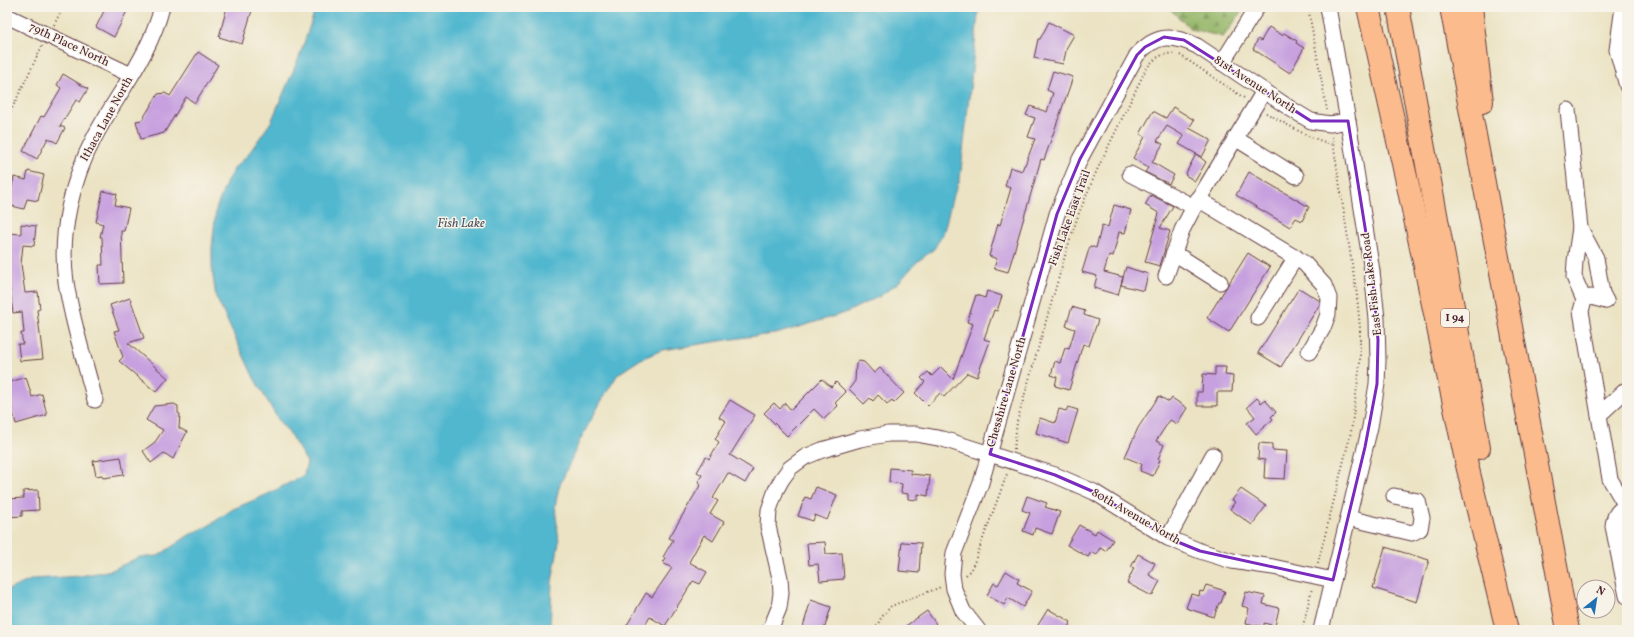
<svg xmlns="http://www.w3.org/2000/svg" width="1634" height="637" viewBox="0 0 1634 637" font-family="Vollkorn,serif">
  <defs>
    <pattern id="forest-firs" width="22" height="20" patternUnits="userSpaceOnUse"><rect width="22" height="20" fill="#96b76b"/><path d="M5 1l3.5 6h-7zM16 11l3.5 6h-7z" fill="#7c9458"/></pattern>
  </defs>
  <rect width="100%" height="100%" fill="#f7f3e8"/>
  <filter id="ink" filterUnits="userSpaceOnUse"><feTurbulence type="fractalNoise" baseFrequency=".025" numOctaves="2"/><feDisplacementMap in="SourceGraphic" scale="8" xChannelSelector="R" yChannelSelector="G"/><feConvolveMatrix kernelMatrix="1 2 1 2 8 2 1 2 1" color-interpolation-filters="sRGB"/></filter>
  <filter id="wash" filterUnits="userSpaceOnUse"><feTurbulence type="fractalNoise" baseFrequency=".012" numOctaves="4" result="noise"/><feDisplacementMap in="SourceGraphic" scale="16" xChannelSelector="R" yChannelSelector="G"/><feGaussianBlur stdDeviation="0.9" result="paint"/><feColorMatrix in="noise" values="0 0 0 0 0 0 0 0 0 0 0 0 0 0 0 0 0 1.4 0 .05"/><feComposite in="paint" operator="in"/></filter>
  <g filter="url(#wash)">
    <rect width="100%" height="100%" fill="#ebe3c3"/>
    <path fill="url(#forest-firs)" stroke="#706b4b" d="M1168 7H1245L1223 37 1191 29Z"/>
    <path fill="#51b7cf" stroke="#4e6b7d" d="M316 7H979L960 179 952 199 944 231 934 249 917 262 899 282 880 296 845 313 776 334 746 337 662 350 641 359 618 374 603 398 580 440 559 487 555 506 559 542 552 582 550 630H7V590L10 589 33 579 81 576 112 570 139 557 158 556 189 535 208 526 233 509 268 494 304 475 307 462 289 433 279 421 254 378 216 297 212 270V248L216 209 227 181 235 167 247 156 271 122 300 55Z"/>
    <g id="blocks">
      <g fill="#c7a1df">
        <path d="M106 7H129L114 37 96 27Z"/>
        <path d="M227 7H253L242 44 219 37Z"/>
        <path d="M1049 22 1074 35 1067 47 1063 64 1034 58 1038 39H1040Z"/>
        <path d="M1269 27 1282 35 1284 33 1297 41 1296 43 1304 48 1290 73 1253 49 1258 39 1261 41Z"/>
        <path d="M198 52 218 65 195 103 186 97 164 133 141 139 136 121 142 120 158 94 165 93 170 96Z"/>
        <path d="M1053 71 1073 77 1044 160 1041 159 1008 272 994 268 997 259 989 256 998 224 1000 225 1011 188 1005 186 1010 167 1022 171 1024 165H1025L1035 139 1028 137 1035 118 1026 115 1030 106 1047 112 1053 93 1047 90Z"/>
        <path d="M63 74 88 89 80 102 76 100 60 126 65 128 57 143 48 138 37 159 23 151 41 116 44 117 61 88 57 85Z"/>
        <path d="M1173 107 1194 120 1189 128 1211 140 1202 157 1179 144 1184 136 1167 126 1157 141 1163 144 1152 162 1174 175 1169 184 1145 172 1148 168 1133 158 1145 137 1140 134 1153 111 1166 118Z"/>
        <path d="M1196 154 1206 162 1195 181 1185 175Z"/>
        <path d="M28 171 44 175 38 201 27 199 24 209 8 205 14 177 26 180Z"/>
        <path d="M1249 172 1309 207 1302 221 1296 218 1290 227 1236 195Z"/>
        <path d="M103 191 117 194 115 205 129 208 124 231H121L123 283 100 284 99 265H103L102 237H100L103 224 96 222Z"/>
        <path d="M1151 195 1173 206 1160 228 1170 231 1160 266 1145 262 1159 213 1145 205Z"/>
        <path d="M1114 205 1131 210 1125 233 1119 232 1113 256 1109 255 1104 272 1123 277 1118 295 1094 288 1097 276 1082 272 1090 246 1096 248 1102 225 1108 227Z"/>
        <path d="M21 224 36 226 34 246 23 245 21 264 25 293 38 292 40 309 37 310 43 359 20 361 18 344H23L21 333H24L22 312 13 313 7 267V233L21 234Z"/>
        <path d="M1248 253 1270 267 1229 332 1207 318Z"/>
        <path d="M1126 267 1148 274 1144 291 1121 285Z"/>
        <path d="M1299 288 1320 301V304L1281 367 1258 353Z"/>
        <path d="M987 291 1002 296 997 311 994 310 984 339 990 341 977 377 967 373 944 397 940 393 928 406 915 393 925 382 921 378 928 372 932 376 941 367 953 379 973 324 967 322 976 295 985 298Z"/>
        <path d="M130 298 144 338 128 343 168 378 156 392 119 361 123 357 114 331 119 330 110 305Z"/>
        <path d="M1072 307 1085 311 1084 315 1098 320 1089 346 1083 344 1069 390 1055 386 1057 377 1051 375 1055 361 1060 363 1065 348 1069 349 1075 329 1066 326Z"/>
        <path d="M859 361 864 362 874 373 880 368 904 393 894 403 892 400 887 404 878 395 873 401 870 398 864 404 849 389 855 381 856 364Z"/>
        <path d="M1215 367H1226L1225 375 1233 376 1232 392H1217V406H1197V392H1202L1203 374 1215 375Z"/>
        <path d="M26 377 32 397 42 394 47 415 16 424 7 391V383Z"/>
        <path d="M822 379 831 387 836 382 846 392 835 403 838 406 824 419 814 409 787 436 764 413 774 403 780 409 785 403 791 410Z"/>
        <path d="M1159 396 1169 402 1172 398 1187 408 1177 424 1170 420 1156 441 1164 445 1158 459 1160 460 1153 476 1140 471 1142 464 1125 457 1138 428Z"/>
        <path d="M1257 398 1261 403 1265 400 1276 412 1271 417 1273 419 1256 434 1247 423 1255 417 1247 407Z"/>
        <path d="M730 400 755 415 730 455 753 469 745 483 728 473 713 498 718 501 710 514 724 522 713 541 704 535 689 562 707 572 700 584 693 581 665 626 650 617 642 630H624L646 593 652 597 672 568 663 563 665 558 663 557 673 540 669 538 701 484 698 482 702 475 697 472 706 457 709 459 719 442 715 439 726 421 719 417Z"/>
        <path d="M174 404 178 406V413L180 414 179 428 187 432 173 459 164 453 151 463 143 451 155 442 163 430 146 420 154 406Z"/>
        <path d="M1068 407 1078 410 1068 443 1036 433 1040 418 1055 423 1059 409 1066 411Z"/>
        <path d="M1259 443 1272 444V450L1287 451 1285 479 1264 478 1265 460 1258 459Z"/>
        <path d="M121 457 124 475 103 478 102 475 96 476 93 461Z"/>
        <path d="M890 468 911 470V474L930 476 928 496 918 494V500L908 499V494L901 493 902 484 889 482Z"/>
        <path d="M816 487 837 495 827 520 815 515 813 521 798 516 805 497 811 499Z"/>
        <path d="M1241 489 1266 506 1252 525 1230 509 1235 502 1232 500Z"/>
        <path d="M38 490 39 510 22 511V516L7 517V499L24 498 23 491Z"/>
        <path d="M1027 496 1047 503 1045 507 1060 512 1052 534 1035 528 1033 535 1023 531 1030 513 1022 510Z"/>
        <path d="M1079 525 1095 534 1097 530 1113 540 1106 551 1100 548 1096 555 1091 552 1088 557 1067 545Z"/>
        <path d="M825 542 826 554 842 553 844 579 820 581 818 564 809 565 807 543Z"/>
        <path d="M902 542 921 543 919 573 899 571Z"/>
        <path d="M1385 547 1429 560 1417 602 1373 588Z"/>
        <path d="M1138 554 1155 563 1149 575 1160 581 1152 596 1127 583 1134 568 1131 567Z"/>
        <path d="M1006 571 1019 579 1017 583 1032 591 1023 607 1008 598 1004 605 987 595 994 583 998 585Z"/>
        <path d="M1206 585 1225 591 1221 603H1219L1214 617 1186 608 1191 594 1199 596 1200 591 1203 592Z"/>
        <path d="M1246 592 1265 596 1263 604 1279 608 1275 626 1264 623V627L1246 623 1249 608 1242 606Z"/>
        <path d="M811 600 831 607 824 630H802Z"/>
        <path d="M1048 609 1071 622 1066 630H1035Z"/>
        <path d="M927 611 936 624 928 630H900Z"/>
      </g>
    </g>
  </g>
  <g filter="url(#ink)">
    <use href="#blocks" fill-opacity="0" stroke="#623c42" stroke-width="1"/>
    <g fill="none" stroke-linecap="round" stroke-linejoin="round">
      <defs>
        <g id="minor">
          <path d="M1623 7 1617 50 1627 86"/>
          <path d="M7 16 131 75"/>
          <path d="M1222 63 1257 7"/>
          <path d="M1568 110 1580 228 1575 261 1574 277 1584 300"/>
          <path d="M1235 138 1296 176"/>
          <path d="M1130 174 1194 207"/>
          <path d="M1198 199 1304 263 1324 285 1329 298 1328 314 1323 328 1309 352"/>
          <path d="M1580 228 1596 258 1602 293 1606 301"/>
          <path d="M1173 255 1182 258 1220 282"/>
          <path d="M1166 276 1182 230 1194 207 1264 91"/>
          <path d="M1606 301 1591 297 1584 300 1581 311 1610 479 1626 506 1624 521 1626 531"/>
          <path d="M1258 318 1296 257"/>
          <path d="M95 400C85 362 72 322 66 282 59 232 72 180 95 136 118 93 150 55 162 7"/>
          <path d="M1599 415 1626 390"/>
          <path d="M1624 507C1616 512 1614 517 1613 526L1627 596"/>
          <path d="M1348 518 1412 533 1420 529 1422 518 1418 501 1394 496"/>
          <path d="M1168 538 1213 455"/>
          <path d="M770 630 779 608 781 593 780 578 768 526 769 510 776 490 782 479 790 468 805 457 822 450 860 439 888 434H916L943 439 1055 475 1094 492 1168 538 1200 551 1232 561 1273 567 1333 580"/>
          <path d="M978 630 963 611 954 589 952 574 954 553 981 483 1057 214 1080 159 1137 55C1156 34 1172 34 1197 46L1291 109 1311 121 1330 124 1348 121"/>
          <path d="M1321 630 1370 427 1377 384 1378 361 1377 319 1372 271 1348 121 1328 7"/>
        </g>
        <g id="highway">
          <path d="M1368 7 1408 186 1467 465 1507 630"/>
          <path d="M1398 7 1479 448"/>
          <path d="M1451 7 1568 630"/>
          <path d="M1471 7 1482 102"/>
        </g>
      </defs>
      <use href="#minor" stroke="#623c42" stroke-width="17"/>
      <use href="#highway" stroke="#623c42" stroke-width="24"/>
      <g stroke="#623c42" stroke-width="2" stroke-dasharray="1 3" stroke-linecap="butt">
        <path d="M1308 7 1327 110"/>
        <path d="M54 25 63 7"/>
        <path d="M1180 55 1244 98"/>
        <path d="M1266 113 1308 136 1333 145"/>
        <path d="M7 119 42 46"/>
        <path d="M1014 449 1017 422 1026 390 1067 249 1079 213 1097 170 1146 69C1154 59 1161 52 1176 54"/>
        <path d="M1318 563 1351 432 1360 364V328L1357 296 1332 136"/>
        <path d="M966 575 971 569 974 563 1007 474"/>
        <path d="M875 630 881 618 891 606 941 587"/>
        <path d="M1302 630 1312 588"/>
      </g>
      <use href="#minor" stroke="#fff" stroke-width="15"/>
      <use href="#highway" stroke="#fbbb8c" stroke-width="22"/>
    </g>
  </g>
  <path fill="none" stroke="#7b2cbf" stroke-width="3" stroke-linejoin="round" d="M1164 37 1184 40 1311 121H1348L1372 271 1378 340 1377 384 1365 447 1333 580 1200 551 1168 538 1094 492 1055 475 990 454 1057 214 1080 159 1137 55 1145 47Z"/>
  <g text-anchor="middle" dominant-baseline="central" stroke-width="3" stroke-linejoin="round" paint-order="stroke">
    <rect fill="#f7f3e8" stroke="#7e5f64" stroke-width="1" x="1441" y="309" width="28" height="18" rx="3"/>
    <g font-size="11" font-weight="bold" fill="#4a1f2b">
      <text x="1455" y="318">I 94</text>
    </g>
    <g font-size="12" fill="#4a1f2b" stroke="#f7f3e8">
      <text transform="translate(69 45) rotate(25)">79th Place North</text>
      <text transform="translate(1255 85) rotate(33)">81st Avenue North</text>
      <text transform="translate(107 119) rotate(-61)">Ithaca Lane North</text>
      <text transform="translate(1070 218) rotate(-70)">Fish Lake East Trail</text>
      <text transform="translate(1372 284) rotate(-97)">East Fish Lake Road</text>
      <text transform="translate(1007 392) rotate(-74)">Chesshire Lane North</text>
      <text transform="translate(1136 517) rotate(30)">80th Avenue North</text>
    </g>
    <g font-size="13" font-style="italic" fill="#4c5464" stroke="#f7f3e8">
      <text x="461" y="224">Fish Lake</text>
    </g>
  </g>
  <rect width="1634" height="637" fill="none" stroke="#f7f3e8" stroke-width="24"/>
  <g transform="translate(1596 599) rotate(30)"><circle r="19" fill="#f7f3e8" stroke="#b29e9c"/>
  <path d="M0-3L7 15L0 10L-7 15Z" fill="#1f6fb2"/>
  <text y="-6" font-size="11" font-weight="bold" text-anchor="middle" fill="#4a1f2b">N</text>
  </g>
</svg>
